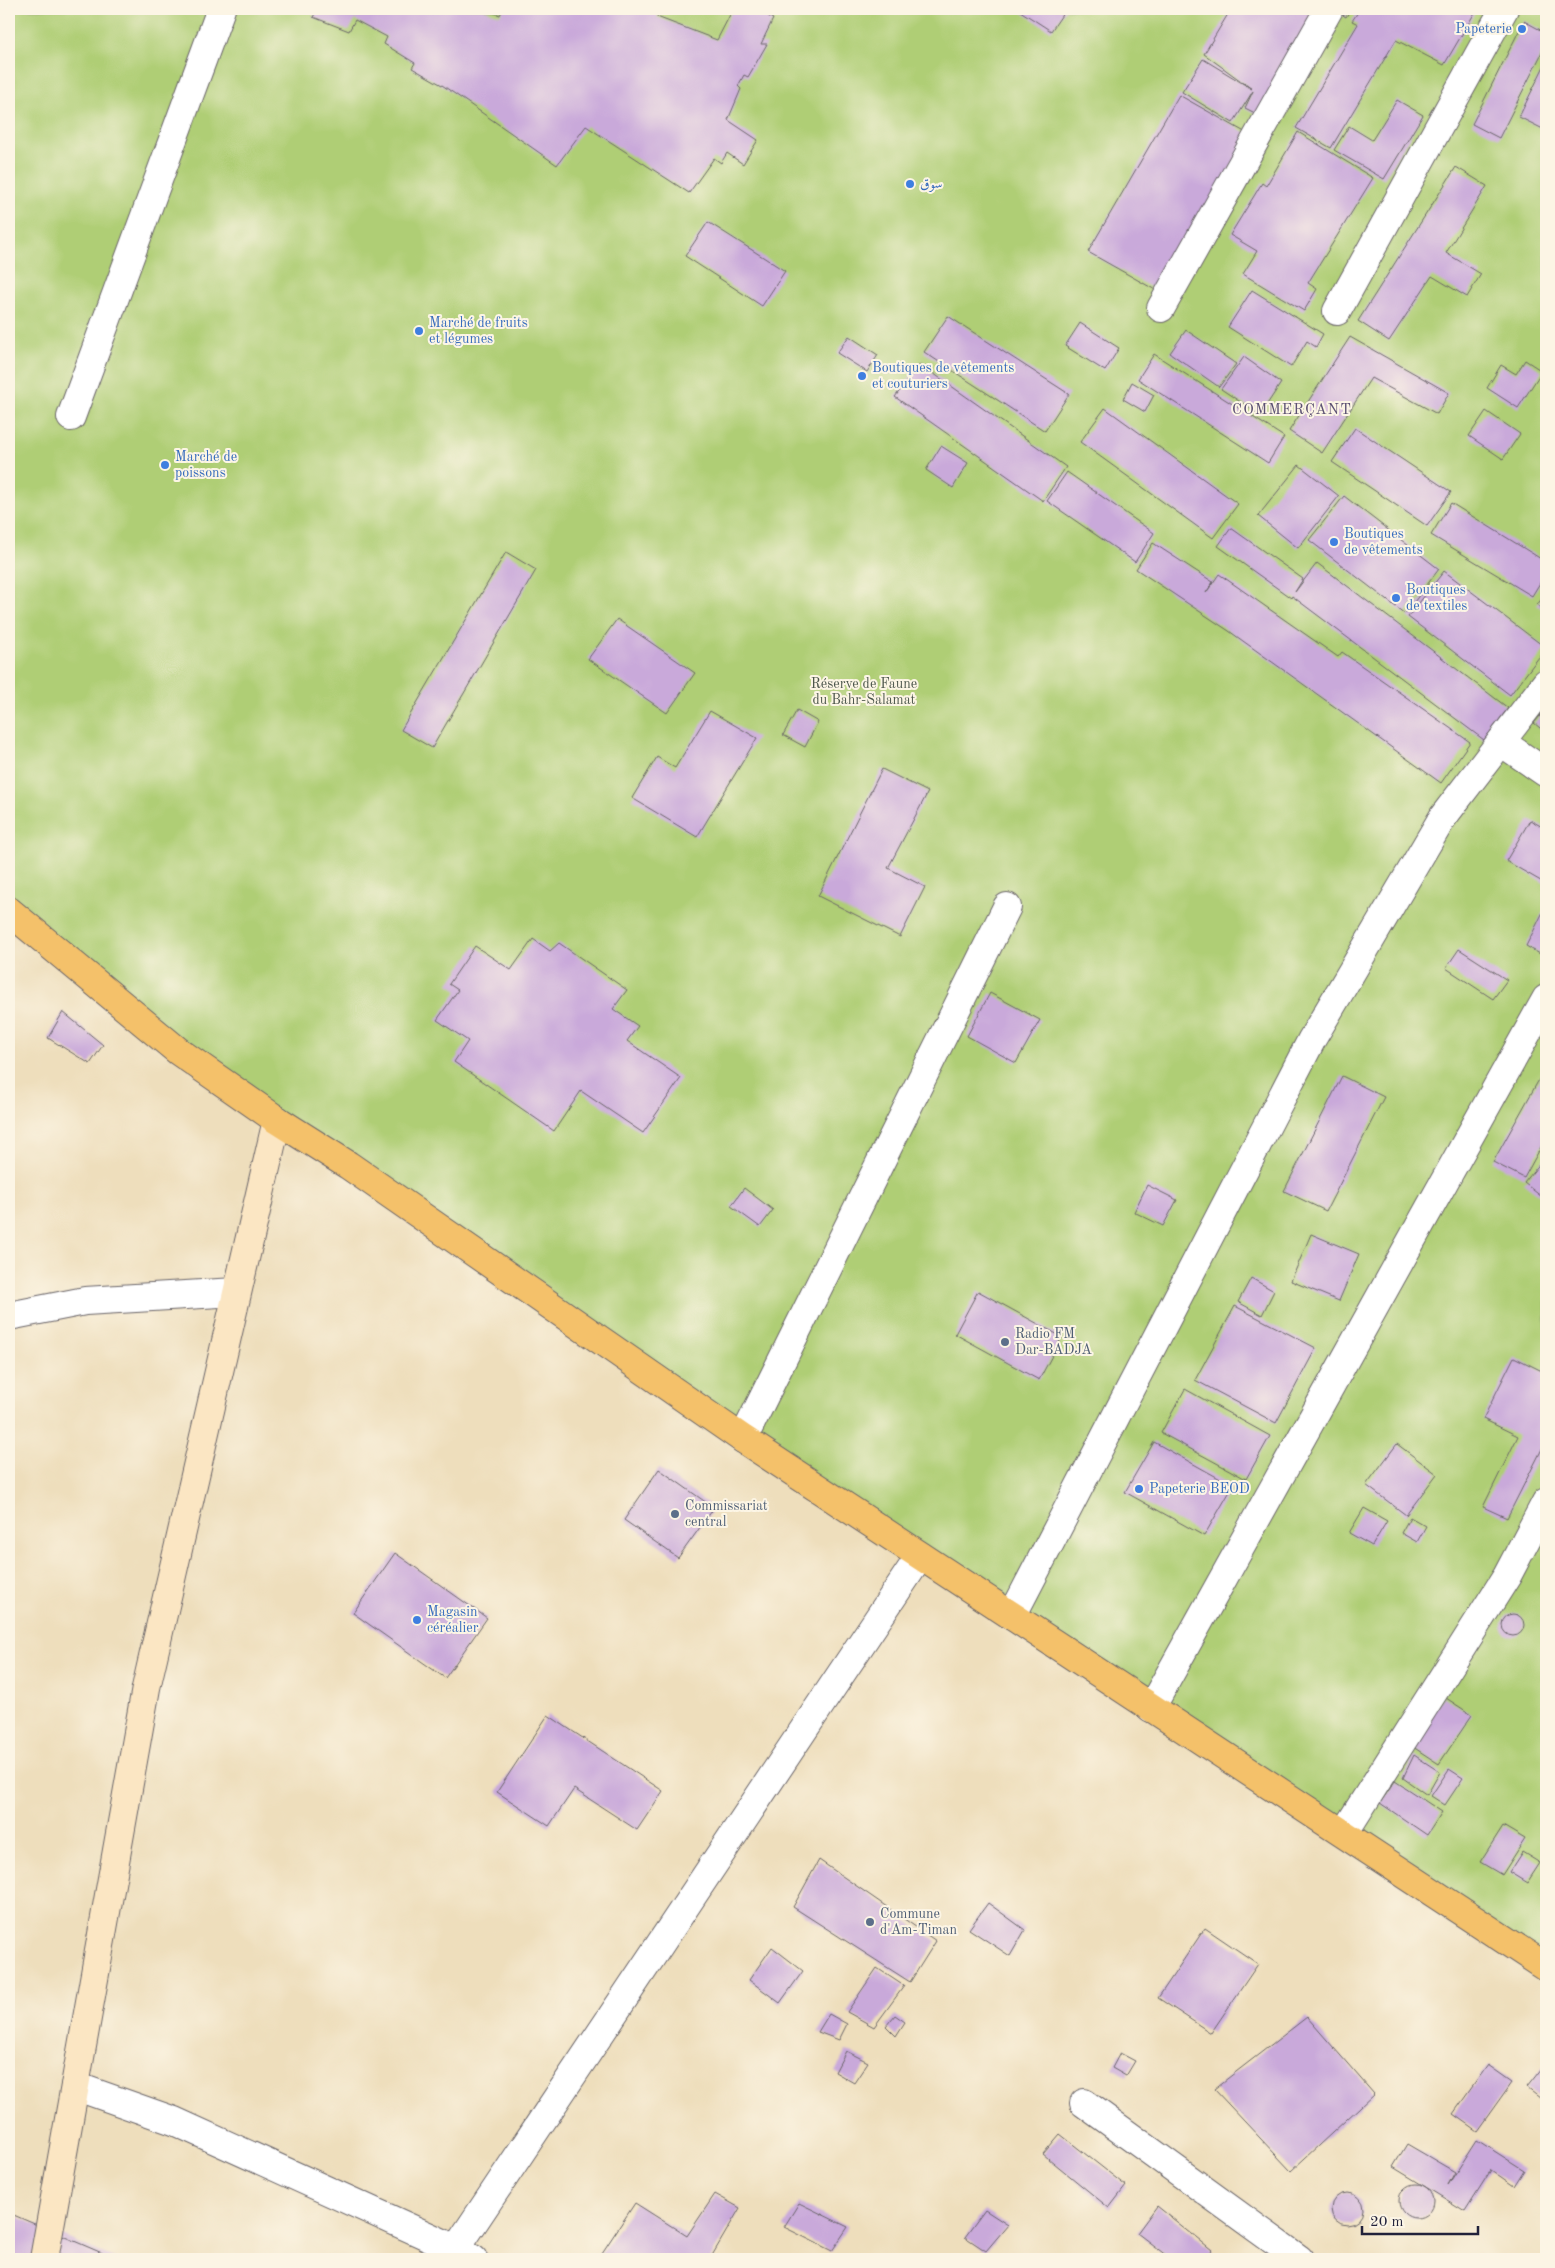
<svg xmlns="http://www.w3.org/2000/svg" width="1555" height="2268" viewBox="0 0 1555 2268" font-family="'Old Standard TT',Amiri,serif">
  <rect width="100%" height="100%" fill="#fcf5e5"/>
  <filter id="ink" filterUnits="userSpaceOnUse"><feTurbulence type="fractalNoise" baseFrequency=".02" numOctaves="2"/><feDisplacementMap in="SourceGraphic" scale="10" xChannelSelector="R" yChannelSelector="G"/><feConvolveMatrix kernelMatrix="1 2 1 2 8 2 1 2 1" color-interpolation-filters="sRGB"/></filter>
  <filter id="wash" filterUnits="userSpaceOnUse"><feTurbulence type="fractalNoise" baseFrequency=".0096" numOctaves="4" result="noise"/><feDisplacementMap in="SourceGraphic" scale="20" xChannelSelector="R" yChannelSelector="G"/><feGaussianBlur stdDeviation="1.12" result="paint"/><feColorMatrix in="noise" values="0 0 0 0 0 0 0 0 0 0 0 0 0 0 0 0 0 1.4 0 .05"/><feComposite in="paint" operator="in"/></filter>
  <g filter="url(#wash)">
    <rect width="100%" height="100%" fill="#eedebc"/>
    <path fill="#afce75" stroke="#687858" d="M9 9H1546V1968L277 1120 9 909Z"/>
    <g id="blocks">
      <g fill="#c9a9da">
        <path d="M318 9H483L500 15 503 9H661L657 17 717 40 733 9H771L768 16 773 19 761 44H767L748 77 744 75 738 86 741 89 728 120 758 140 743 164 727 153 721 163 714 158 689 193 586 126 557 165 442 85 412 68 415 63 384 44 387 37 355 20 349 31 313 17Z"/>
        <path d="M1017 9H1066L1051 31Z"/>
        <path d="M1231 9H1319L1257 114 1245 108 1253 91 1233 123 1182 92 1203 59 1252 89 1204 54Z"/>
        <path d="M1333 9H1351L1346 17Z"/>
        <path d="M1360 9H1477L1444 65 1396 40 1331 148 1296 128 1358 24 1352 21Z"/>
        <path d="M1524 21 1546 33V45L1499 138 1472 124Z"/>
        <path d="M1546 62V122L1543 129 1519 117Z"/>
        <path d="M1179 95 1250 135 1159 292 1088 252Z"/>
        <path d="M1397 100 1423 115 1384 179 1334 150 1349 126 1372 140Z"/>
        <path d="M1298 132 1373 178 1308 283 1317 289 1304 311 1243 274 1257 251 1230 235 1262 183 1266 186Z"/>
        <path d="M1456 167 1487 186 1446 253 1481 274 1467 297 1432 276 1389 341 1358 321Z"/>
        <path d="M708 222 785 271 762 306 685 256Z"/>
        <path d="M1252 290 1323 334 1316 347 1307 341 1291 367 1228 327Z"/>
        <path d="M948 316 1069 394 1045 431 924 352Z"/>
        <path d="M1080 323 1119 348 1105 371 1065 346Z"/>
        <path d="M1186 330 1236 364 1219 387 1170 353Z"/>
        <path d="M849 336 878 355 867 372 837 353Z"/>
        <path d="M1350 337 1449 393 1437 414 1371 378 1322 453 1289 431Z"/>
        <path d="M1154 354 1284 437 1268 463 1138 379Z"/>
        <path d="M1244 357 1281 383 1260 415 1221 389Z"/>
        <path d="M1525 360 1542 371 1518 408 1487 388 1501 365 1516 374Z"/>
        <path d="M920 364 1066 467 1043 501 895 397Z"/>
        <path d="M1132 382 1154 395 1145 412 1123 399Z"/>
        <path d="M1105 408 1238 504 1213 538 1080 442Z"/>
        <path d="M1486 411 1520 434 1503 459 1469 436Z"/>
        <path d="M1355 428 1451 492 1427 526 1332 462Z"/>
        <path d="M941 446 968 463 953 488 926 470Z"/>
        <path d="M1299 465 1339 496 1298 548 1258 516Z"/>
        <path d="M1067 472 1154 533 1135 562 1047 501Z"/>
        <path d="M1344 496 1439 569 1405 614 1309 540Z"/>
        <path d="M1451 503 1546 562V573L1532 596 1431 535Z"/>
        <path d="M1231 528 1303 579 1295 592 1317 563 1508 708 1484 740 1292 596 1291 598 1218 546Z"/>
        <path d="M1153 543 1213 582 1206 593 1219 574 1338 657 1342 652 1470 742 1441 783 1229 631 1136 569Z"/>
        <path d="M506 552 536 570 432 748 401 730Z"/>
        <path d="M1444 571 1546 648 1510 695 1408 617Z"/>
        <path d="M1546 593V612L1537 605Z"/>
        <path d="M617 619 695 673 667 713 588 659Z"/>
        <path d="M1546 709V733L1534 723Z"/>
        <path d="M797 710 818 722 805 747 783 735Z"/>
        <path d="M710 711 757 738 697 837 632 798 657 757 675 768Z"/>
        <path d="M882 769 928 792 888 868 925 887 900 937 818 896Z"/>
        <path d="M1530 820 1546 829V884L1506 861Z"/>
        <path d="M1546 906V941L1540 954 1526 946Z"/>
        <path d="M533 939 550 951 559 943 627 990 613 1009 638 1026 627 1041 681 1078 643 1133 581 1091 554 1131 454 1062 468 1041 437 1020 458 990 449 984 475 946 511 970Z"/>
        <path d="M1459 949 1507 980 1493 999 1446 968Z"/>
        <path d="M990 993 1040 1020 1016 1063 967 1036Z"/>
        <path d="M63 1012 103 1045 90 1064 48 1038Z"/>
        <path d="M1546 1067V1138L1524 1178 1493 1162Z"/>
        <path d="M1342 1076 1384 1097 1326 1211 1284 1191Z"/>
        <path d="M1546 1156V1200L1524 1183Z"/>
        <path d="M1147 1185 1177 1200 1163 1226 1134 1212Z"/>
        <path d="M744 1188 773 1210 760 1227 731 1206Z"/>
        <path d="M1311 1234 1359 1254 1339 1301 1291 1281Z"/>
        <path d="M1251 1278 1274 1291 1262 1315 1238 1302Z"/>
        <path d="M978 1291 1062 1337 1039 1380 955 1334Z"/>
        <path d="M1235 1306 1316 1348 1276 1423 1195 1380Z"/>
        <path d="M1514 1357 1544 1372 1546 1367V1441L1507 1518 1483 1507 1518 1436 1483 1419Z"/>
        <path d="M1185 1389 1270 1436 1246 1479 1161 1433Z"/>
        <path d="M1154 1442 1233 1486 1204 1536 1125 1492Z"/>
        <path d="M1397 1444 1437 1474 1406 1515 1366 1485Z"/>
        <path d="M659 1469 714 1508 678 1558 624 1520Z"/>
        <path d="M1364 1508 1387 1521 1372 1546 1349 1533Z"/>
        <path d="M1410 1517 1426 1526 1417 1542 1401 1533Z"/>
        <path d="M395 1553 487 1618 445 1678 353 1613Z"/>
        <circle cx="1513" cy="1625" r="11"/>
        <path d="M1443 1696 1472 1715 1439 1764 1410 1745Z"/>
        <path d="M548 1715 663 1791 637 1830 574 1789 549 1826 497 1792Z"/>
        <path d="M1414 1755 1440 1772 1427 1795 1403 1778Z"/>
        <path d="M1449 1769 1463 1778 1445 1805 1431 1796Z"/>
        <path d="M1395 1781 1442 1812 1427 1835 1380 1803Z"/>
        <path d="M1503 1826 1525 1839 1502 1875 1480 1862Z"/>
        <path d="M1522 1852 1540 1863 1527 1883 1509 1872Z"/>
        <path d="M819 1860 936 1941 910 1982 793 1907Z"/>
        <path d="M988 1903 1025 1930 1010 1956 969 1929Z"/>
        <path d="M1205 1928 1258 1964 1211 2033 1158 1998Z"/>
        <path d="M772 1947 803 1971 780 2003 749 1980Z"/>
        <path d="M877 1968 904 1986 874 2027 847 2012Z"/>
        <path d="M829 2014 847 2024 839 2040 818 2032Z"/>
        <path d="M895 2015 905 2022 896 2036 886 2026Z"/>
        <path d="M1307 2017 1374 2094 1291 2171 1214 2089Z"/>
        <path d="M846 2051 868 2062 854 2083 835 2072Z"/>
        <path d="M1120 2053 1135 2061 1126 2076 1112 2068Z"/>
        <path d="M1546 2064V2101L1545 2102 1527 2088Z"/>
        <path d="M1488 2065 1512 2082 1477 2131 1453 2114Z"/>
        <path d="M1060 2134 1126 2186 1109 2208 1043 2154Z"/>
        <path d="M1477 2140 1524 2170 1514 2186 1491 2170 1465 2211 1393 2167 1407 2144 1455 2172 1448 2185Z"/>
        <circle cx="1416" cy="2201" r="17"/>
        <circle cx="1347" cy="2209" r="16"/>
        <path d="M715 2194 740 2208 710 2259H607L600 2256 635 2203 687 2236Z"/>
        <path d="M799 2203 848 2227 832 2251 784 2227Z"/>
        <path d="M1157 2206 1212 2250 1205 2259H1171L1137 2233Z"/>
        <path d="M985 2210 1008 2225 986 2251 965 2237Z"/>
        <path d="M9 2213 116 2259H9Z"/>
      </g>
    </g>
  </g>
  <g filter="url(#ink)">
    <use href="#blocks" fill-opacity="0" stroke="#696468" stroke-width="1"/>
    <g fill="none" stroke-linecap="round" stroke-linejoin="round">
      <defs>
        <g id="minor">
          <path d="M1161 308 1329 9"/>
          <path d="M1337 311 1504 9"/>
          <path d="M71 417 221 9"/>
          <path d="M1501 742 1546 773"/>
          <path d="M9 1316 85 1301 236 1292"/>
          <path d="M743 1439 1007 907"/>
          <path d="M1012 1616 1312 1039 1443 817 1546 683"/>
          <path d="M1151 1708 1546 999"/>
          <path d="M1344 1833 1507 1576 1546 1502"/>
          <path d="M75 2086 174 2121 456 2249 473 2259"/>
          <path d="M1084 2103 1299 2259"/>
          <path d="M456 2249 920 1556"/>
        </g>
        <path id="secondary" d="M44 2259 146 1688 277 1120"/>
        <path id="primary" d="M9 911 178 1051 277 1120 348 1165 743 1439 1546 1967"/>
      </defs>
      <use href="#minor" stroke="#696468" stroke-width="30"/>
      <use href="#secondary" stroke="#696468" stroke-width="30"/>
      <use href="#primary" stroke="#696468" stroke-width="30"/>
      <use href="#minor" stroke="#fff" stroke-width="28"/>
      <use href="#secondary" stroke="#fbe6c3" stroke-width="28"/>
      <use href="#primary" stroke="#f4c16a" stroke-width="28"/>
    </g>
  </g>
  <g fill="#3f7fe0" stroke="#fcf5e5" stroke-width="2">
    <circle cx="1522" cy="29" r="5"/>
    <circle cx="910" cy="184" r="5"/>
    <circle cx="419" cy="331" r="5"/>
    <circle cx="862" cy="376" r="5"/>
    <circle cx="165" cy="465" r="5"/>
    <circle cx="1334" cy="542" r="5"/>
    <circle cx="1396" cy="598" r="5"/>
    <circle cx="1139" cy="1489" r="5"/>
    <circle cx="417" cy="1620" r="5"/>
  </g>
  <g fill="#5c6f8a" stroke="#fcf5e5" stroke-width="2">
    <circle cx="1005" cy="1342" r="5"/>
    <circle cx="675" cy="1514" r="5"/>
    <circle cx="870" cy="1922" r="5"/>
  </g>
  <g text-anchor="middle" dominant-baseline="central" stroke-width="4" stroke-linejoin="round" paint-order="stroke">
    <g font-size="14" fill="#366cbe" stroke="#fcf5e5" text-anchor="start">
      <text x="1512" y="29" text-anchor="end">Papeterie</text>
      <text x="920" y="184">سوق</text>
      <text x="429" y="323">Marché de fruits<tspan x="429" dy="16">et légumes</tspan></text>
      <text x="872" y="368">Boutiques de vêtements<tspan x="872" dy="16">et couturiers</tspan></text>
      <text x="175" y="457">Marché de<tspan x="175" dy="16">poissons</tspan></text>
      <text x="1344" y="534">Boutiques<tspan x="1344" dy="16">de vêtements</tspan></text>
      <text x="1406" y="590">Boutiques<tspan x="1406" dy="16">de textiles</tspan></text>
      <text x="1149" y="1489">Papeterie BEOD</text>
      <text x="427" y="1612">Magasin<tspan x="427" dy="16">céréalier</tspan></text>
    </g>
    <g font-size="14" fill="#4c564c" stroke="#fcf5e5">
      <text x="864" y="684">Réserve de Faune<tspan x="864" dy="16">du Bahr-Salamat</tspan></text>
    </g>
    <g font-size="14" fill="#4e5e75" stroke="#fcf5e5" text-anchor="start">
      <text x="1015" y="1334">Radio FM<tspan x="1015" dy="16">Dar-BADJA</tspan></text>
      <text x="685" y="1506">Commissariat<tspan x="685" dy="16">central</tspan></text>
      <text x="880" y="1914">Commune<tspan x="880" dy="16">d'Am-Timan</tspan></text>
    </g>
    <g font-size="15" letter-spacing="1" fill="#5c5173" stroke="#fcf5e5">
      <text x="1292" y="410">COMMERÇANT</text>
    </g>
  </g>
  <rect width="1555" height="2268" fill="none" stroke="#fcf5e5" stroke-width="30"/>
  <path d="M1362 2226v8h116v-8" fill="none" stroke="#22223b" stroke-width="2.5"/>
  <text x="1370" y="2226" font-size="15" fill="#22223b" stroke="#fcf5e5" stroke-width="4" paint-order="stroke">20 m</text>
</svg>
